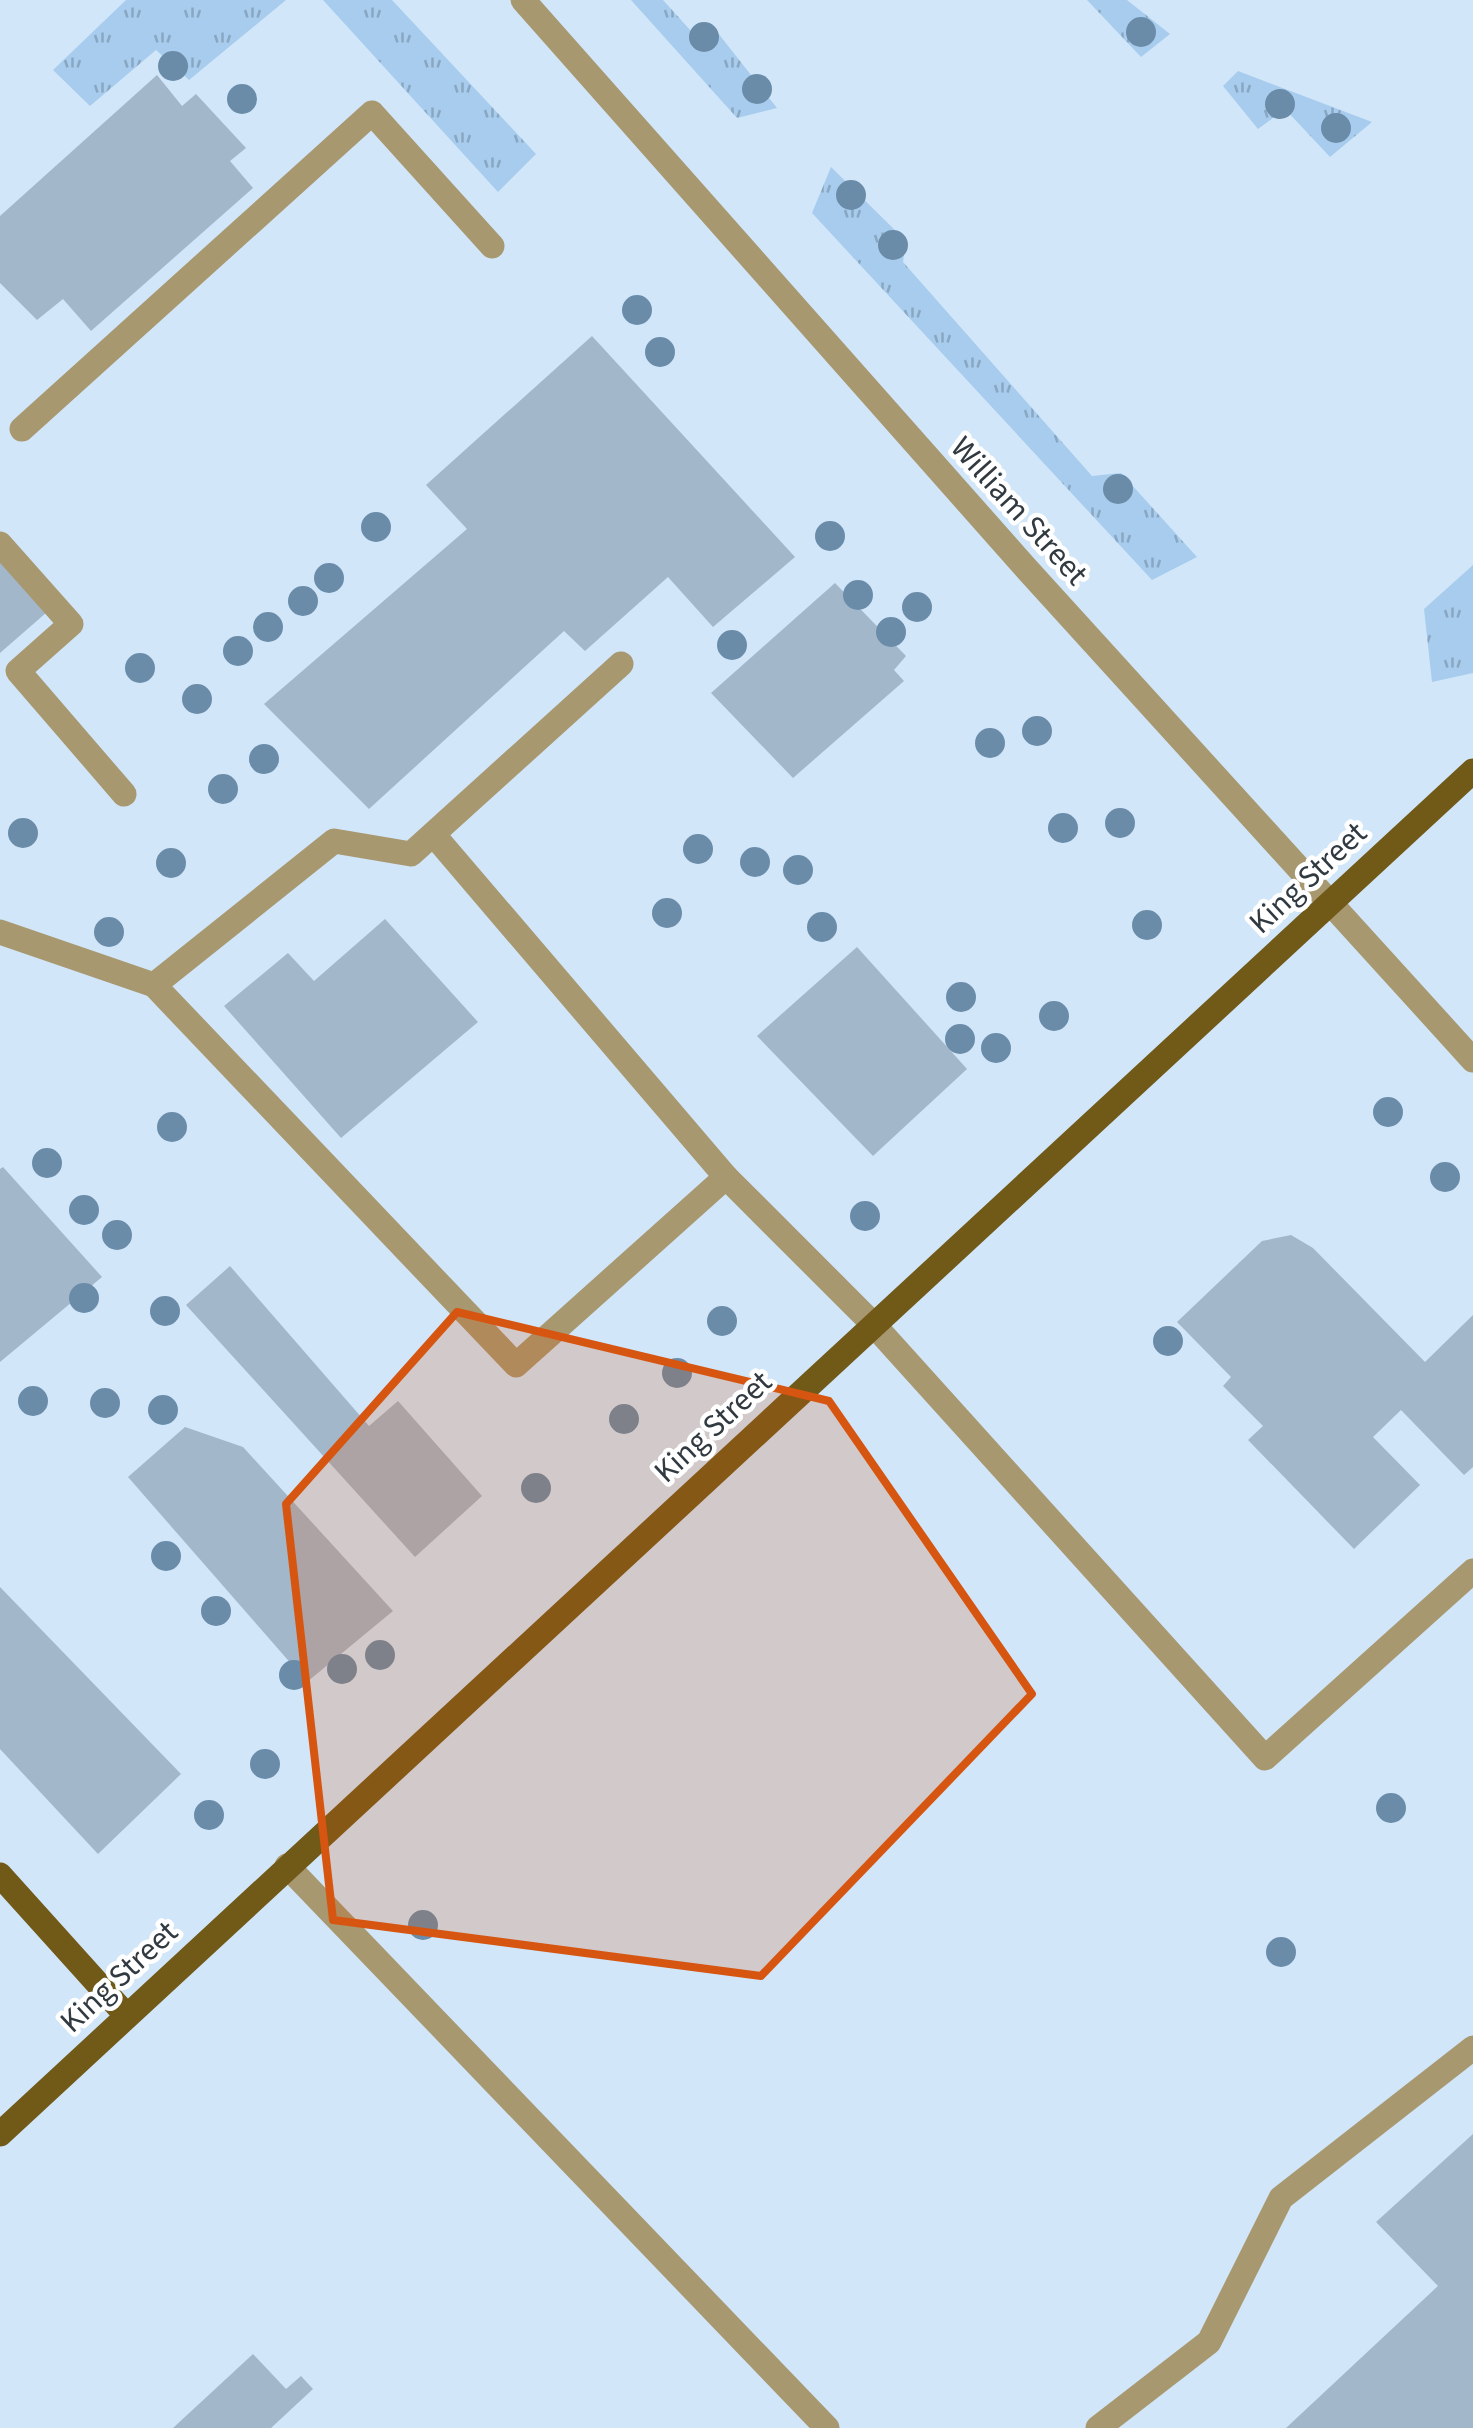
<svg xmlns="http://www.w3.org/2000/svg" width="1473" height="2428" viewBox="0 0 1473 2428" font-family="'Source Sans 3',sans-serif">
  <defs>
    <pattern id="grass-tufts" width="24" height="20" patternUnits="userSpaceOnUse" patternTransform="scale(2.5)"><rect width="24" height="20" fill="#a7cced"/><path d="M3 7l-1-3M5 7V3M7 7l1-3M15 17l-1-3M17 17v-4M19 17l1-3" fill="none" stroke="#89a7c2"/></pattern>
  </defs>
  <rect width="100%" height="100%" fill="#d1e6f9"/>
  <g fill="url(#grass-tufts)">
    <path d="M126 0H286L189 80 156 50 90 106 53 70Z"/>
    <path d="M323 0H392L536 154 498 192Z"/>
    <path d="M631 0H663L691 31 710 23 777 108 737 118Z"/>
    <path d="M1087 0H1127L1170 34 1141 57Z"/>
    <path d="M1238 71 1372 122 1330 157 1285 109 1258 129 1223 86Z"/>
    <path d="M831 167 906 241 903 262 1092 476 1121 473 1197 557 1152 580 812 213Z"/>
    <path d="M1473 565V673L1432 682 1424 609Z"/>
  </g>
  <g fill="#a3b7ca">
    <path d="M157 75 182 106 196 94 246 148 230 161 253 188 91 331 63 299 37 320 0 283V216Z"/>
    <path d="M592 336 795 557 713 627 668 577 585 651 564 631 369 809 264 704 467 529 426 485Z"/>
    <path d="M0 561 47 612 0 653Z"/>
    <path d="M835 583 906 656 894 670 904 681 793 778 711 693Z"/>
    <path d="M385 919 478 1022 341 1138 224 1006 288 953 314 981Z"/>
    <path d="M857 947 967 1069 873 1156 757 1036Z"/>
    <path d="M3 1167 102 1277 0 1362V1169Z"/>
    <path d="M1291 1235 1313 1248 1425 1362 1473 1315V1467L1464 1475 1401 1410 1373 1437 1420 1485 1354 1549 1248 1440 1263 1426 1223 1386 1231 1377 1177 1322 1262 1241Z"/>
    <path d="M230 1266 369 1426 398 1401 482 1496 415 1557 186 1305Z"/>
    <path d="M185 1427 243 1447 393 1611 307 1682 128 1477Z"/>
    <path d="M0 1587 181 1774 98 1854 0 1749Z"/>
    <path d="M1473 2134V2428H1286L1438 2286 1376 2222Z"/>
    <path d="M253 2354 286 2389 301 2376 313 2389 271 2428H173Z"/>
  </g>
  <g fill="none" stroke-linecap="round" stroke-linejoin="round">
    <g stroke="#a89870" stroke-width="25">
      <path d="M523 0 1025 567 1473 1060"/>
      <path d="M22 429 372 113 492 246"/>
      <path d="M0 544 71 624 18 671 124 794"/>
      <path d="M433 834 726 1177 516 1365 154 985 334 841 411 854 621 664"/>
      <path d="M0 932 154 985"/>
      <path d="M726 1177 873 1324 1265 1758 1473 1571"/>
      <path d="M287 1866 827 2428"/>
      <path d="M1098 2428 1209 2342 1281 2198 1473 2048"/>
    </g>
    <g stroke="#715917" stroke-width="25">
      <path d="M0 1875 126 2015"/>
      <path d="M0 2134 1473 771"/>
    </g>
  </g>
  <g fill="#6a8ca9">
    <circle cx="1141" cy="32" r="15"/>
    <circle cx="704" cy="37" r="15"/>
    <circle cx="173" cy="66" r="15"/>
    <circle cx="757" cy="89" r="15"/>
    <circle cx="242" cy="99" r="15"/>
    <circle cx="1280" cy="104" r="15"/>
    <circle cx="1336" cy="128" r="15"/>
    <circle cx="851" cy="195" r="15"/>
    <circle cx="893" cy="245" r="15"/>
    <circle cx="637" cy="310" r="15"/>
    <circle cx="660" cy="352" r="15"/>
    <circle cx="1118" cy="489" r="15"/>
    <circle cx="376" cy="527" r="15"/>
    <circle cx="830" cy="536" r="15"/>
    <circle cx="329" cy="578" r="15"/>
    <circle cx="858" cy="595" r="15"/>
    <circle cx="303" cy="601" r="15"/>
    <circle cx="917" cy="607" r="15"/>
    <circle cx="268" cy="627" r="15"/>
    <circle cx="891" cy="632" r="15"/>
    <circle cx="732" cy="645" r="15"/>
    <circle cx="238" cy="651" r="15"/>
    <circle cx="140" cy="668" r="15"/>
    <circle cx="197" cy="699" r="15"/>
    <circle cx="1037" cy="731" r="15"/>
    <circle cx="990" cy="743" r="15"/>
    <circle cx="264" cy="759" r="15"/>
    <circle cx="223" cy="789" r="15"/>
    <circle cx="1120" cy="823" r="15"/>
    <circle cx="1063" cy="828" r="15"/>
    <circle cx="23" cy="833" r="15"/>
    <circle cx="698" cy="849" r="15"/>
    <circle cx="755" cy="862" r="15"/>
    <circle cx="171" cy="863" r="15"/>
    <circle cx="798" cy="870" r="15"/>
    <circle cx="667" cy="913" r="15"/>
    <circle cx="1147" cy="925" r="15"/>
    <circle cx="822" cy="927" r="15"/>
    <circle cx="109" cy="932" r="15"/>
    <circle cx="961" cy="997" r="15"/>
    <circle cx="1054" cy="1016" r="15"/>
    <circle cx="960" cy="1039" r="15"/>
    <circle cx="996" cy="1048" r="15"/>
    <circle cx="1388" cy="1112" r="15"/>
    <circle cx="172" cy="1127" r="15"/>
    <circle cx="47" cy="1163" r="15"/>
    <circle cx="1445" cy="1177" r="15"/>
    <circle cx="84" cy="1210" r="15"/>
    <circle cx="865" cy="1216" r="15"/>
    <circle cx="117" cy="1235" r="15"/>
    <circle cx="84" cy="1298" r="15"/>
    <circle cx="165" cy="1311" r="15"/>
    <circle cx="722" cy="1321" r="15"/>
    <circle cx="1168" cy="1341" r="15"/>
    <circle cx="677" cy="1373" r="15"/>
    <circle cx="33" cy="1401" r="15"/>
    <circle cx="105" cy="1403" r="15"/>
    <circle cx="163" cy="1410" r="15"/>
    <circle cx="624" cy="1419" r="15"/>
    <circle cx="536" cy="1488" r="15"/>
    <circle cx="166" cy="1556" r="15"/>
    <circle cx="216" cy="1611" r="15"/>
    <circle cx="380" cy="1655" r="15"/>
    <circle cx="342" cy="1669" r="15"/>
    <circle cx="294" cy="1675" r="15"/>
    <circle cx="265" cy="1764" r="15"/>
    <circle cx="1391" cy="1808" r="15"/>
    <circle cx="209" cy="1815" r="15"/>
    <circle cx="423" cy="1925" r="15"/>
    <circle cx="1281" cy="1952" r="15"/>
  </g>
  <path fill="#d65611" fill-opacity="0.2" stroke="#d65611" stroke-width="8" stroke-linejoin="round" d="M457 1312 829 1401 1032 1694 761 1976 333 1920 286 1504Z"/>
  <g text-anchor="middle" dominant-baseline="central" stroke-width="9" stroke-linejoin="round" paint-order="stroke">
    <g font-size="32" fill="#313a41" stroke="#fff">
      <text transform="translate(1019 511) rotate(48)">William Street</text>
      <text transform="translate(1308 878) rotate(-43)">King Street</text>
      <text transform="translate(713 1427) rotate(-43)">King Street</text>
      <text transform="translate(119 1977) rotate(-43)">King Street</text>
    </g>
  </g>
</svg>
